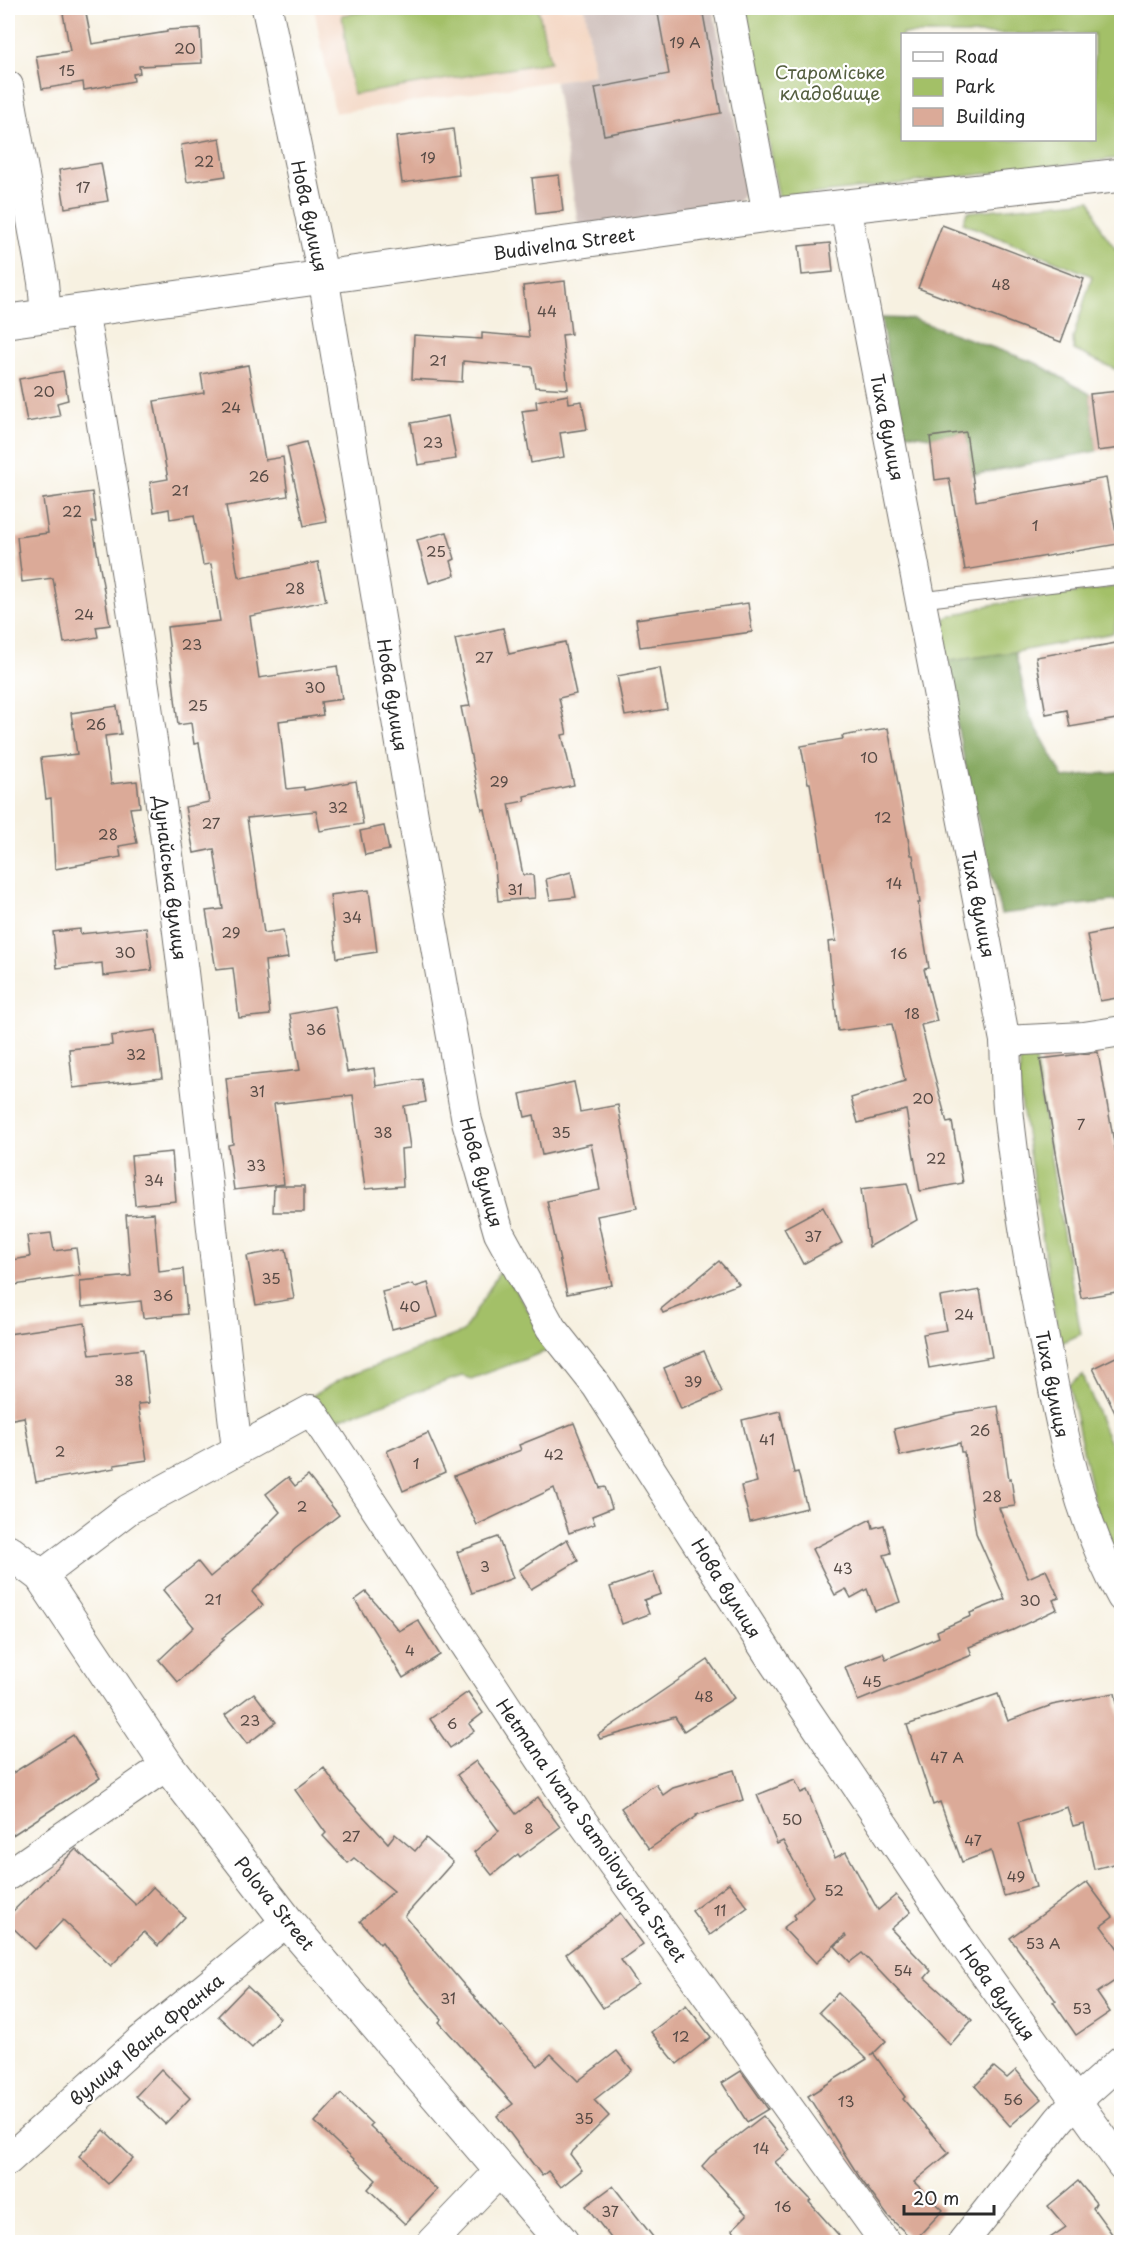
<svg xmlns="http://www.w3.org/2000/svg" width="1129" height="2250" viewBox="0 0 1129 2250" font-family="'Playpen Sans',sans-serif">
  <rect width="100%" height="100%" fill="#fff"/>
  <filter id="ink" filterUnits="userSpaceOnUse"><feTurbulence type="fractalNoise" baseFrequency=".0167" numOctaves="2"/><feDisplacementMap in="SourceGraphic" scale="12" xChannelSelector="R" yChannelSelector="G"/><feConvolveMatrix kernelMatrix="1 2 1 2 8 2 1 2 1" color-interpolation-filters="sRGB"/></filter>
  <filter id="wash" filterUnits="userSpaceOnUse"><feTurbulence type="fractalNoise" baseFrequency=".008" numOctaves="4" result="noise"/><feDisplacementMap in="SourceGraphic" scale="24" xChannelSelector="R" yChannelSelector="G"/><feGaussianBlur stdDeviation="1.35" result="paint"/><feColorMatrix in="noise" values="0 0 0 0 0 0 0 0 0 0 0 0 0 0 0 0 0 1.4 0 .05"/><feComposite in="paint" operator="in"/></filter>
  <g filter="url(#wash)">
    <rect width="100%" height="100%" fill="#f7f1e1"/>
    <path fill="#f3d4bf" d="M314 8H585L595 75 335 113Z"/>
    <path fill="#cfc0bb" d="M585 8H713L748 187 735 205 579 230 555 81 595 75Z"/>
    <g fill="#a3c067" stroke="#677649" stroke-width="1.5" fill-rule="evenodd">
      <path d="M390 8H538L550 62 353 95 342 15Z"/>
      <path d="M741 8H1121V158L779 198ZM902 34H1094V140H902Z"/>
      <path d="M1091 200 1101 229 1121 256V372L1074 350 1073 338 1092 276 963 223 967 212Z"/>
      <path d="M1121 586V601L1113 633 1015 652 944 662 945 618 990 605Z"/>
      <path d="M1034 1051 1060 1216 1081 1334 1059 1344 1019 1088 1020 1062Z"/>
      <path d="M502 1268 552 1349 471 1379 462 1376 330 1422 295 1406 341 1379 463 1332Z"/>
      <path d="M1083 1375 1104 1430 1121 1466V1565L1096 1510 1069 1385Z"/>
    </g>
    <g fill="#82a65c" stroke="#566844" stroke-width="1.5">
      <path d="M881 318 913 319 1036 363 1090 394 1097 451 972 475 966 432 930 437 899 432Z"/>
      <path d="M1015 652 1030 716 1064 778 1121 771V900L1001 914 970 788 944 662Z"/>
    </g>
    <g id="blocks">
      <g fill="#dbaa98">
        <path d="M62 8H85L92 44 167 32V30L200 28 202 63 139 66 140 73 133 74 134 81 84 90 83 82 42 89 36 56 70 51Z"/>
        <path d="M657 8H702L721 113 604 135 595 88 669 74Z"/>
        <path d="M453 129 459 175 402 183 396 137Z"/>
        <path d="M220 138 226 176 187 182 181 145Z"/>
        <path d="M101 163 108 201 65 208 59 170Z"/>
        <path d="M559 175 563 211 536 214 532 178Z"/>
        <path d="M942 225 1084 279 1061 342 918 288Z"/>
        <path d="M830 243 833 272 802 275 799 246Z"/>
        <path d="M565 281 571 334 562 335 568 389 535 387 532 367 463 361 462 382 412 379 414 335 482 339V333L529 337 523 286Z"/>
        <path d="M248 365 265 460 283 457 288 496 226 506 238 576H240L241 578 318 562 326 601 250 616 259 678 337 666 342 699 321 702 323 715 279 721 287 789 304 787V790L356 781 363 824 320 831 316 811 247 818 264 933 283 930 288 958 265 961 270 1015 239 1018 233 968 216 970 206 911 223 909 214 849 194 853 185 807 209 802 199 743 194 744 191 723 178 725 167 627 220 621 211 564 203 565 194 515 170 519 169 509 154 512 150 482 168 479 154 401 204 393 201 374Z"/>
        <path d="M63 371 68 400 57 403 60 416 27 422 19 379Z"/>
        <path d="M1119 391 1122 413V448L1097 451 1090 394Z"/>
        <path d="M568 395 569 403 582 401 587 429 560 433 564 457 531 463 522 411 537 409 536 401Z"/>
        <path d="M448 416 456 459 418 465 411 423Z"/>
        <path d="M966 432 976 501 1106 478 1118 544 965 570 949 478 935 480 930 437Z"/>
        <path d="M306 442 327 522 304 526 287 447Z"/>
        <path d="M92 492 96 522H92L110 625 96 627 98 637 64 643 53 578 22 582 17 537 48 533 43 499Z"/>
        <path d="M447 532 455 559 451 561 455 575 429 583 417 540Z"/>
        <path d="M748 603 752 632 640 647 636 619Z"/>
        <path d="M503 628 509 654 565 642 576 694 559 698 567 734 562 735 574 785 524 796 525 801 509 804 523 875H533L535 898 498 901 494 855 485 809 482 810 461 707 470 706 455 639Z"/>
        <path d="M1122 642V718L1070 727 1067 710 1046 714 1036 657Z"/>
        <path d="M660 668 667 709 625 716 617 676Z"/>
        <path d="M117 706 121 734 105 736 111 784 137 781 140 807 130 808 137 843 119 846 121 857 55 869 51 798 46 799 41 758 77 754 71 713Z"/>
        <path d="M888 728 911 855H913L920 903H918L929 968 924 969 937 1021 921 1025 947 1123 952 1122 963 1183 920 1191 906 1110 858 1123 851 1098 905 1081 892 1024 838 1031 828 942 836 941 810 783H808L801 746 843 739 842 736Z"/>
        <path d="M384 826 389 850 365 855 360 831Z"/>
        <path d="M571 872 576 897 550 900 546 879Z"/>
        <path d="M369 890 377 952 337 958 330 895Z"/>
        <path d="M146 927 152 970 103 976 102 963 57 968 53 932 80 929V934Z"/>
        <path d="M1122 928V997L1100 1001 1087 935Z"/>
        <path d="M335 1006 347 1072 374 1068 376 1086 422 1079 426 1102 404 1106 410 1148 401 1149 403 1186 365 1189 353 1095 274 1104 284 1184 234 1190 228 1145 233 1144 226 1078 300 1070 290 1014Z"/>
        <path d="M156 1030 162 1078 73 1088 69 1049 112 1045 111 1036Z"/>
        <path d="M1098 1052 1122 1188V1291L1081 1298 1040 1059Z"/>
        <path d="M574 1082 580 1112 618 1105 637 1208 597 1216 612 1285 567 1294 547 1201 600 1190 591 1144 542 1155 534 1115 525 1117 520 1094Z"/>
        <path d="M172 1152 176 1201 135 1205 131 1156Z"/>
        <path d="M907 1183 917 1220 869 1247 861 1189Z"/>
        <path d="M274 1186H304V1212H273Z"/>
        <path d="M823 1207 842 1243 803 1264 784 1228Z"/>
        <path d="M154 1213 159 1272 183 1269 187 1314 143 1318 141 1301 82 1307 80 1281 131 1276 126 1215Z"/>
        <path d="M51 1233 54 1251 76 1248 80 1275 15 1285 11 1260 30 1257 27 1236Z"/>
        <path d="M286 1249 294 1299 256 1305 247 1256Z"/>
        <path d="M719 1261 739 1284 663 1313 661 1309Z"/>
        <path d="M428 1283 438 1317 392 1329 382 1292 413 1284 415 1287Z"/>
        <path d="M980 1290 992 1357 929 1368 923 1334 946 1330 940 1297Z"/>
        <path d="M85 1323 90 1355 143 1349 149 1403 138 1404 147 1460 114 1465 115 1468 36 1482 24 1417 8 1420V1334Z"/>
        <path d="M704 1351 722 1392 681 1409 664 1368Z"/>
        <path d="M1122 1354V1427L1093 1368Z"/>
        <path d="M998 1406 1009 1479 1011 1478 1015 1506 999 1508 1028 1578 1046 1570 1059 1598 1053 1600 1057 1609 1013 1630 969 1647 972 1655 858 1701 845 1667 883 1653 886 1659 939 1637 937 1631 971 1616 970 1613 1005 1599 976 1533 964 1452H961L960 1443 900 1456 894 1429 955 1414V1413Z"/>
        <path d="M780 1411 794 1473 798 1472 807 1508 750 1522 741 1486 757 1482 742 1420Z"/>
        <path d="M574 1423 600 1488 605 1487 612 1508 592 1516 595 1524 569 1533 554 1488 477 1525 454 1476 521 1450 519 1445Z"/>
        <path d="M428 1433 445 1472 403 1491 387 1451Z"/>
        <path d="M308 1476 339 1515 295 1549 252 1592 263 1605 222 1638 224 1640 178 1682 159 1660 194 1627 163 1590 198 1562 210 1577 242 1550 280 1512 266 1494 288 1477 295 1486Z"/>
        <path d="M871 1519 873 1528 884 1525 891 1553 884 1555 900 1602 875 1611 867 1589 851 1598 846 1589 835 1595 812 1549Z"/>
        <path d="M498 1537 513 1578 472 1593 457 1552Z"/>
        <path d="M567 1539 578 1561 531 1589 519 1570Z"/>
        <path d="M653 1572 661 1594 644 1600 649 1614 622 1624 610 1587Z"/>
        <path d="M366 1592 399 1631 418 1620 440 1655 403 1678 355 1600Z"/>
        <path d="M708 1660 734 1698 684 1731 675 1717 600 1739 598 1735Z"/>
        <path d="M468 1692 483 1713 469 1724 474 1731 450 1748 430 1719Z"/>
        <path d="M254 1693 276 1722 247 1744 225 1715Z"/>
        <path d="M1115 1693 1122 1729V1862L1094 1869 1084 1823 1073 1826 1067 1807 1018 1823 1036 1887 1004 1896 991 1851 962 1862 940 1802 933 1805 907 1725 998 1694 1008 1721 1052 1705Z"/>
        <path d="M73 1735 100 1778 8 1838V1776Z"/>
        <path d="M476 1761 516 1814 538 1797 560 1827 520 1857 518 1854 492 1875 474 1852 499 1831 457 1775Z"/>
        <path d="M324 1768 340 1791 388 1843 395 1834 415 1851 426 1838 453 1862 405 1916 500 2027 502 2026 538 2066 551 2054 578 2081 617 2051 632 2070 594 2100 609 2116 570 2154 582 2170 561 2187 548 2171 542 2176 497 2116 513 2104 439 2022 442 2019 412 1985 382 1942 380 1944 360 1921 394 1891 354 1858 348 1863 323 1836 326 1833 295 1790Z"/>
        <path d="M734 1770 743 1800 696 1815 697 1816 649 1849 621 1808 656 1784 663 1795 673 1788Z"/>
        <path d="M795 1780 801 1793 807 1790 835 1858 846 1852 878 1910 896 1895 911 1912 891 1929 931 1971 925 1978 972 2020 950 2045 862 1953 850 1962 835 1946 846 1937 845 1935 816 1963 783 1928 796 1918 794 1915 813 1896 783 1841 777 1844 757 1795Z"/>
        <path d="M76 1849 136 1905 153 1887 185 1917 158 1946 144 1932 111 1966 63 1920 35 1949 8 1923V1916Z"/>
        <path d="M1087 1882 1113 1917 1101 1926 1122 1954V1976L1097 1993 1110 2012 1076 2035 1053 2002 1056 2001 1010 1938Z"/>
        <path d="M729 1883 748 1907 710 1935 692 1911Z"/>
        <path d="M620 1913 643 1944 621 1960 638 1984 603 2008 566 1954Z"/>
        <path d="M247 1986 280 2018 252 2048 218 2016Z"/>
        <path d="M838 1993 886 2041 871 2056 874 2054 905 2097 903 2099 949 2153 914 2182 943 2210 914 2241 888 2216 860 2178 808 2096 867 2059 819 2012Z"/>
        <path d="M686 2005 711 2037 677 2064 651 2032Z"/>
        <path d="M994 2067 1007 2078 1016 2070 1041 2099 1010 2126 975 2086Z"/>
        <path d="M161 2069 190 2098 165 2124 136 2096Z"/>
        <path d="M741 2071 768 2109 747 2122 722 2083Z"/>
        <path d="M341 2094 372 2124 370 2126 437 2190 405 2224 368 2189 376 2180 315 2122Z"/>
        <path d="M763 2116 790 2150 775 2162 811 2200 809 2202 845 2242H745L732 2230 747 2215 702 2166 710 2157Z"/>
        <path d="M104 2130 133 2158 108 2184 79 2156Z"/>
        <path d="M1078 2181 1096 2203 1093 2208 1118 2242H1044L1066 2227 1048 2206Z"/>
        <path d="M613 2186 657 2242H614L586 2206Z"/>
      </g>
    </g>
  </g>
  <g filter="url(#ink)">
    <use href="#blocks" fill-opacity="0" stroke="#72706b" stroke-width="1.5"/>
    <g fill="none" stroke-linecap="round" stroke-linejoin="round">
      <defs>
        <path id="service" d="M922 600 1122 576"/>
        <g id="minor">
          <path d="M267 8 323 276 416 834 467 1121 499 1233 551 1328 597 1386 775 1664 958 1936 1122 2165"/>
          <path d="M729 8 768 215"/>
          <path d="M8 86 43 282 46 316"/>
          <path d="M845 206 1005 1041C1006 1063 1006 1086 1008 1109 1016 1185 1029 1262 1044 1338 1061 1427 1077 1517 1122 1597"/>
          <path d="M83 310C118 517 152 724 178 932 200 1104 216 1277 237 1449"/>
          <path d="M1005 1041 1084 1037 1122 1031"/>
          <path d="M41 1576 129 1509 311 1410 579 1817 885 2242"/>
          <path d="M8 1875 167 1765"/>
          <path d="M8 2160 139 2042 287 1921"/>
          <path d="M432 2242 500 2171"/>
          <path d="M963 2242 1059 2120 1076 2101 1122 2060"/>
        </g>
        <g id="tertiary">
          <path d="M8 321 768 215 1122 175"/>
          <path d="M8 1551 41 1576 167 1765 287 1921 562 2242"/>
        </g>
      </defs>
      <use href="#service" stroke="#72706b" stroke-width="17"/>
      <use href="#minor" stroke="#72706b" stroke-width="32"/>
      <use href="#tertiary" stroke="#72706b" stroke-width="35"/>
      <use href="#service" stroke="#fff" stroke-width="15"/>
      <use href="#minor" stroke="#fff" stroke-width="30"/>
      <use href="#tertiary" stroke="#fff" stroke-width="33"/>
    </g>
  </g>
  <g text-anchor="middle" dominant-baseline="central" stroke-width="4.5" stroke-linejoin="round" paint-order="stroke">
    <g font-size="15" fill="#574b46">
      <text x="685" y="41">19 А</text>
      <text x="185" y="47">20</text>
      <text x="67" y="69">15</text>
      <text x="428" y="156">19</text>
      <text x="204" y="160">22</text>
      <text x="83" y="186">17</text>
      <text x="1001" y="283">48</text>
      <text x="547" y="310">44</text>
      <text x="438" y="359">21</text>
      <text x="44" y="390">20</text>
      <text x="231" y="406">24</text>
      <text x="433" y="441">23</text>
      <text x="259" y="475">26</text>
      <text x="180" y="489">21</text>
      <text x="72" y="510">22</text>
      <text x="1035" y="524">1</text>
      <text x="436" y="550">25</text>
      <text x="295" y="587">28</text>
      <text x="84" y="613">24</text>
      <text x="192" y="643">23</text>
      <text x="484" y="656">27</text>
      <text x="315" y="686">30</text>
      <text x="198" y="704">25</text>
      <text x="96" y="723">26</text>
      <text x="869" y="756">10</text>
      <text x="499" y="780">29</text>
      <text x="338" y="806">32</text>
      <text x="883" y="816">12</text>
      <text x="211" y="822">27</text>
      <text x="108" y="833">28</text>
      <text x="894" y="882">14</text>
      <text x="515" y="888">31</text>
      <text x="352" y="916">34</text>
      <text x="231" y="931">29</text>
      <text x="125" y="951">30</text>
      <text x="899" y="952">16</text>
      <text x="912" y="1012">18</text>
      <text x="316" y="1028">36</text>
      <text x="136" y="1053">32</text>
      <text x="257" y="1090">31</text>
      <text x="923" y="1097">20</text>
      <text x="1081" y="1123">7</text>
      <text x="383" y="1131">38</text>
      <text x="561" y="1131">35</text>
      <text x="936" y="1157">22</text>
      <text x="256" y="1164">33</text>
      <text x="154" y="1179">34</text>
      <text x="813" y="1235">37</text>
      <text x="271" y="1277">35</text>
      <text x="163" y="1294">36</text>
      <text x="410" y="1305">40</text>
      <text x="964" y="1313">24</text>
      <text x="124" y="1379">38</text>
      <text x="693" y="1380">39</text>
      <text x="980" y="1429">26</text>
      <text x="767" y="1438">41</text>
      <text x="60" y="1450">2</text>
      <text x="554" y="1453">42</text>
      <text x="416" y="1462">1</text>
      <text x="992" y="1495">28</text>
      <text x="302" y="1505">2</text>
      <text x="485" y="1565">3</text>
      <text x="843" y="1567">43</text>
      <text x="213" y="1598">21</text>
      <text x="1030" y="1599">30</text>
      <text x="410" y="1649">4</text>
      <text x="872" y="1680">45</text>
      <text x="704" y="1695">48</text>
      <text x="250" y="1719">23</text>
      <text x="452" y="1722">6</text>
      <text x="947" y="1756">47 А</text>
      <text x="792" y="1818">50</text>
      <text x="529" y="1827">8</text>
      <text x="351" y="1835">27</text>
      <text x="973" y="1839">47</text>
      <text x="1016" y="1875">49</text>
      <text x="834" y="1889">52</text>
      <text x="720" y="1909">11</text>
      <text x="1043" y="1942">53 А</text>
      <text x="903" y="1969">54</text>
      <text x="448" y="1997">31</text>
      <text x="1082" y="2007">53</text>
      <text x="681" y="2035">12</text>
      <text x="1013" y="2098">56</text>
      <text x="846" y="2100">13</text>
      <text x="584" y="2117">35</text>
      <text x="761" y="2147">14</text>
      <text x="783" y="2205">16</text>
      <text x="610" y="2210">37</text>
    </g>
    <g font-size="18" fill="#555f40" stroke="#fff">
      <text x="830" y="71">Староміське<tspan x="830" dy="21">кладовище</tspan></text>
    </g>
    <g font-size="18" fill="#2b2b2b" stroke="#fff">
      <text transform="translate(310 216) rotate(78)">Нова вулиця</text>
      <text transform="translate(564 243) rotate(-8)">Budivelna Street</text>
      <text transform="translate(888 427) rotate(79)">Тиха вулиця</text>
      <text transform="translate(393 695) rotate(81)">Нова вулиця</text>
      <text transform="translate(171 878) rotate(83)">Дунайська вулиця</text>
      <text transform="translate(979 904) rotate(79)">Тиха вулиця</text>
      <text transform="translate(482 1172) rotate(74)">Нова вулиця</text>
      <text transform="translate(1053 1384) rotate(79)">Тиха вулиця</text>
      <text transform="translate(727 1588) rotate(58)">Нова вулиця</text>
      <text transform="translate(592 1830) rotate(55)">Hetmana Ivana Samoilovycha Street</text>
      <text transform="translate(275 1903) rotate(51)">Polova Street</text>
      <text transform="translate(998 1992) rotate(54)">Нова вулиця</text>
      <text transform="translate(146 2039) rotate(-40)">вулиця Івана Франка</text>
    </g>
  </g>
  <rect width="1129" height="2250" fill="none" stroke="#fff" stroke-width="30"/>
  <rect x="901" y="33" width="195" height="108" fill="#ffffff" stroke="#aaaaaa" stroke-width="1.5"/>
  <rect x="913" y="52" width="30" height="9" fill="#ffffff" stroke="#aaaaaa" stroke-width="1.5"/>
  <text x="955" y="63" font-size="18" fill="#2b2b2b">Road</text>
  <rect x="913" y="78" width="30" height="18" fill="#a3c067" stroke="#aaaaaa" stroke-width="1.5"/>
  <text x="955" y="93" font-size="18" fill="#2b2b2b">Park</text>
  <rect x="913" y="108" width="30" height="18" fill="#dbaa98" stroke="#aaaaaa" stroke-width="1.5"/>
  <text x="955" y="123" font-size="18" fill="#2b2b2b">Building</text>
  <path d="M904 2205v9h90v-9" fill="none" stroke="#2b2b2b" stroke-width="3"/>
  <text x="913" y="2205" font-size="18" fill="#2b2b2b" stroke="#ffffff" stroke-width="4.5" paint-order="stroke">20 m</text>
</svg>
